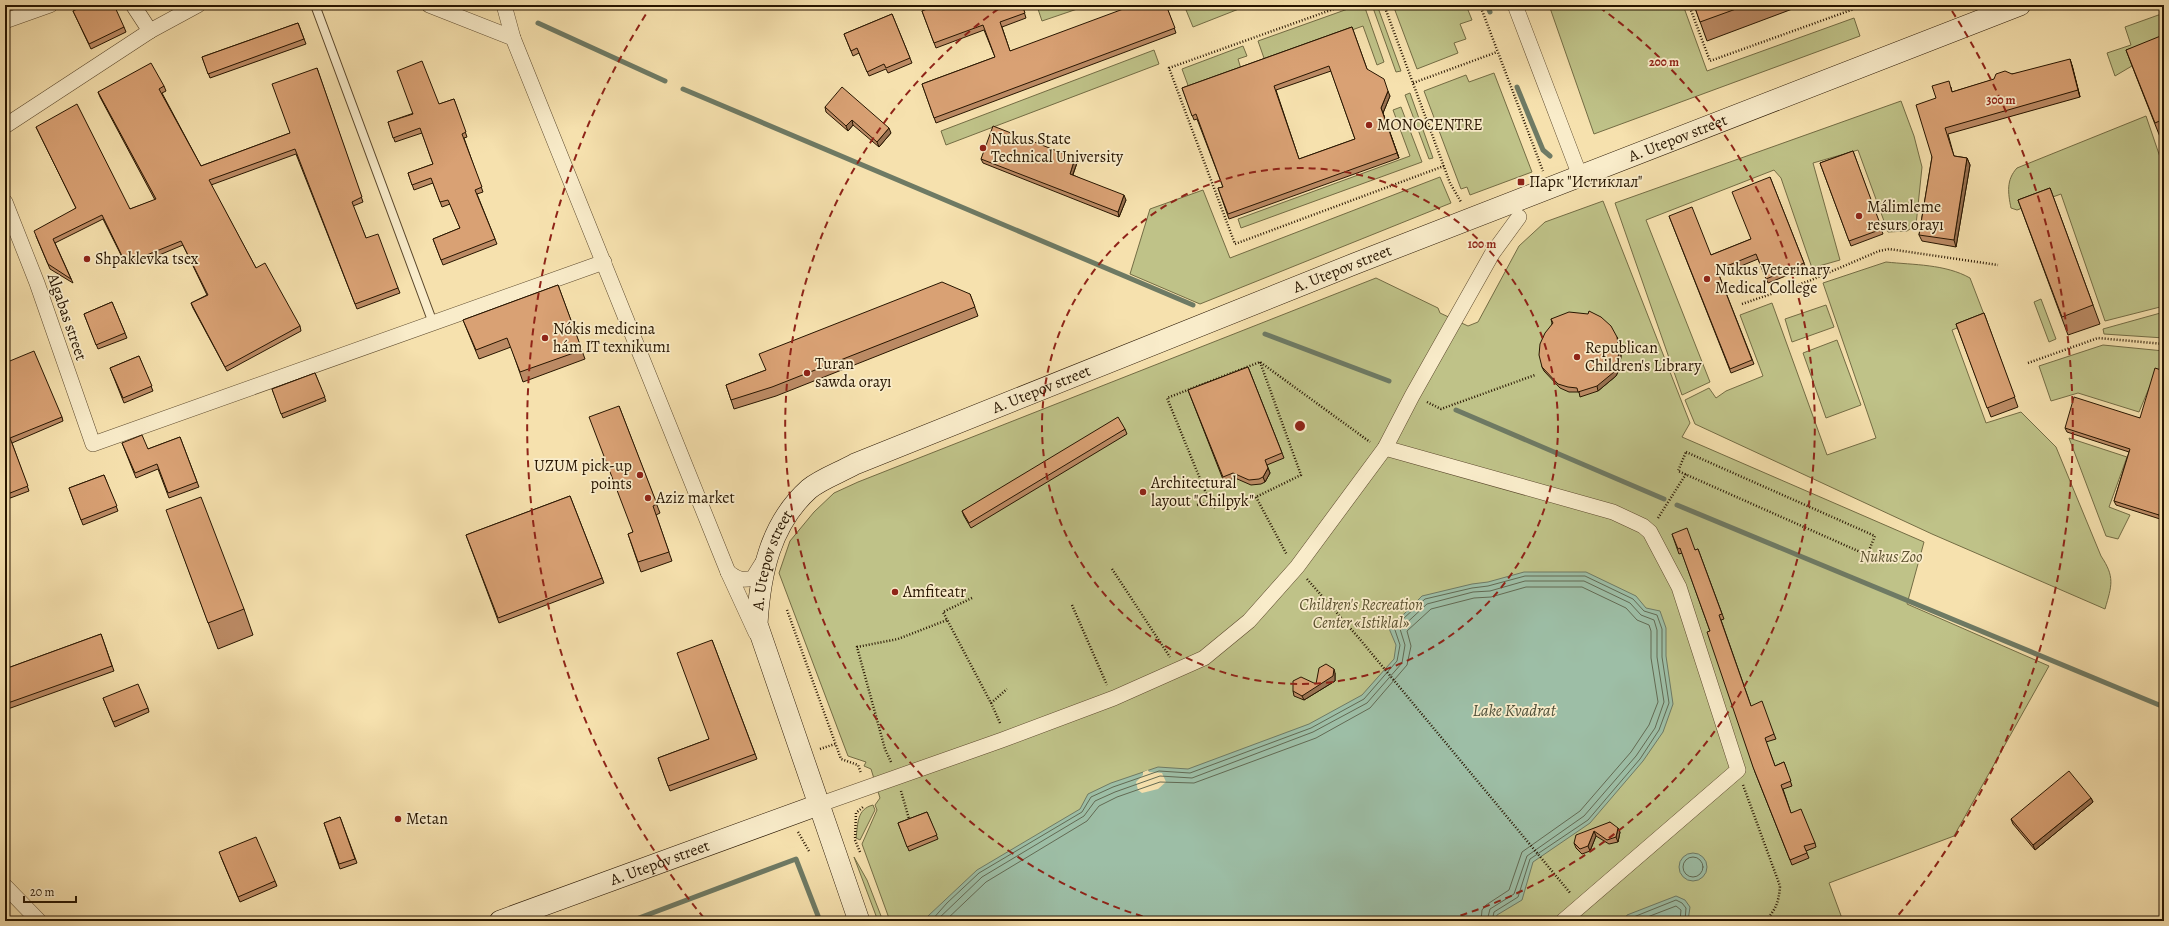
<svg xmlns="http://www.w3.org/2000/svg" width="2169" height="926" viewBox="0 0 2169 926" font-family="Alegreya,serif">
  <rect width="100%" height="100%" fill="#f6e1ae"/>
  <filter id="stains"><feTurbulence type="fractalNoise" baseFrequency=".005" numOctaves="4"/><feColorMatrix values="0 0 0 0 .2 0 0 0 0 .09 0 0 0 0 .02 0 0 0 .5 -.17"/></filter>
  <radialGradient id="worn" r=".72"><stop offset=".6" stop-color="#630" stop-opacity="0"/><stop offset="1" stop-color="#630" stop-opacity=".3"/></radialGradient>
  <g fill="#bfc288" stroke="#736c44">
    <path d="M1049 5H1089L1042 21 1038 9Z"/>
    <path d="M1184 5H1249L1193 27Z"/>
    <path d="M1359 5H1364L1384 62 1377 65 1363 26 1265 61 1258 41Z"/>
    <path d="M1372 5H1377L1401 71 1396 72Z"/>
    <path d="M1393 5H1466L1472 20 1460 24 1466 39 1454 43 1458 53 1417 69Z"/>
    <path d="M1549 5H1683L1707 71 1854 18 1860 36 1594 134Z"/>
    <path d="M2164 13V47L2115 76 2107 53 2131 45 2125 27Z"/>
    <path d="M1243 46 1247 56 1238 59 1241 69 1189 88 1182 69Z"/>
    <path d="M1154 50 1159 64 946 145 941 131Z"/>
    <path d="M1494 73 1532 172 1470 195 1467 187 1461 189 1424 91 1466 75 1469 82Z"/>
    <path d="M1410 93 1433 158 1429 159 1405 95Z"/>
    <path d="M1901 101 1914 136 1922 167 1916 225 1907 231 1888 232 1858 150 1813 163 1840 260 1812 268 1781 178 1774 170 1646 220 1710 382 1682 395 1615 203Z"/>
    <path d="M1401 107 1422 162 1241 228 1238 219 1410 156 1393 110Z"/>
    <path d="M2146 116 2160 157H2164V202L2160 203 2164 214V306L2105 321 2061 194 2017 210 2011 208C2008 193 2006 180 2017 168Z"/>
    <path d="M1440 177 1451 203 1200 304 1130 274 1150 209 1203 190 1230 258Z"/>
    <path d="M1603 201 1690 423 1682 437 1924 542 1907 604 2049 666 1954 836 1829 883 1843 921H890L862 844 877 810 875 805 880 798 871 769 864 766 866 762 848 756 779 573 790 541 814 512 834 493 858 482 1376 278 1438 308 1440 313 1468 326 1478 322 1519 246 1545 222Z"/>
    <path d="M1886 262C1914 265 1945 264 1970 278L1985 317 1952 330 1986 423 2021 412 2056 447 2101 556C2115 577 2112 585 2105 609L1932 534 1695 424 1685 400 1709 388 1716 398 1726 391 1763 376 1740 315 1772 303 1827 455 1876 438 1823 283Z"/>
    <path d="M2041 299 2056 339 2049 342 2034 302Z"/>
    <path d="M1826 305 1834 327 1792 342 1785 319Z"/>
    <path d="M2164 312V338L2104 334 2103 329Z"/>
    <path d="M1837 340 1861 405 1826 418 1803 353Z"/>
    <path d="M2103 345 2164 351V371L2157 369 2139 412 2078 393 2051 401 2039 366Z"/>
    <path d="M2069 438 2127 457 2109 507 2130 515 2118 539 2106 536Z"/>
    <path d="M873 805 875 810 860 840 856 838C858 823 857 809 873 805Z"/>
    <path d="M854 857 867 880 883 921H878Z"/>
  </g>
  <g fill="#9dbea6" stroke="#6e7a64">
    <path d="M1524 572H1586L1636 596 1646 608 1660 611 1666 628V656L1673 704 1663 732 1643 761 1590 823 1533 862 1522 900 1497 915 1495 921H927L928 916 977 870 1080 809 1088 794 1111 783 1158 767 1188 769 1309 724 1362 695 1394 659 1396 645 1388 626 1404 614 1422 596 1472 584 1488 582Z"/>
    <circle cx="1693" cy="867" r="14"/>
    <path d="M1676 896 1685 900 1690 907 1688 921H1624L1627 915Z"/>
  </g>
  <path fill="#f6e1ae" d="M1148 770 1149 772 1162 773 1166 782 1158 789 1142 793 1138 790 1136 782 1143 775V772Z"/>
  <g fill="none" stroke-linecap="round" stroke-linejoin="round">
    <g stroke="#626a53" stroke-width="1">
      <circle cx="1693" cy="867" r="10"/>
      <path d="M931 921 947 903 979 873 1082 812 1091 797 1113 787 1159 771 1190 773 1311 728 1364 699 1397 661 1400 645 1394 627 1425 599 1472 588 1488 586 1525 576H1585L1633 599 1644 611 1657 615 1662 629V657L1669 703 1659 730 1640 759 1588 820 1530 859 1518 897 1494 912 1492 921"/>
      <path d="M936 921 982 877 1084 816 1095 801 1115 792 1160 776 1192 778 1313 732 1367 703 1402 663 1405 645 1400 629 1427 604 1473 592 1490 591 1525 581H1584L1630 603 1641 615 1654 620 1657 630V657L1664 702 1655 728 1636 756 1584 816 1527 856 1514 894 1490 909 1487 921"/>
      <path d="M945 921 986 882 1087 821 1099 806 1117 797 1160 782 1194 783 1316 738 1370 708 1407 665 1411 646 1407 631 1431 609 1474 598 1491 597 1526 587H1582L1626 608 1637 620 1649 625 1651 631V658L1658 702 1649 725 1631 752 1580 811 1522 852 1509 890 1486 905 1482 910 1481 921"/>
      <path d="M1629 921 1631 918 1676 900 1682 903 1686 908 1685 921"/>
      <path d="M1637 921 1676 906 1681 910 1680 921"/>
    </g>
    <g stroke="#6e7a64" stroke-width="5">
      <path d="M1487 5 1490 12"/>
      <path d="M538 23 665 81"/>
      <path d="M1517 87 1543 150 1550 156"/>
      <path d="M683 89 1193 305"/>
      <path d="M1265 334 1389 381"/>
      <path d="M1456 410 1664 499"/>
      <path d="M1677 505 2164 707"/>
      <path d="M5 917 9 921"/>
      <path d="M631 921 796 859 820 921"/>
    </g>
    <defs>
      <path id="lane" d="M315 5 433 323"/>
      <g id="street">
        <path d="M133 5 150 31"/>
        <path d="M429 5 513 38"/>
        <path d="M504 5 513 38 728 572 756 633"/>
        <path d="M1515 5 1580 176"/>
        <path d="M5 21 50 5"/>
        <path d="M5 126 150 31 198 5"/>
        <path d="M5 202 37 283 93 444 604 262"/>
        <path d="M1385 448 1613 512 1643 526 1650 532 1679 587 1738 770 1563 921"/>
        <path d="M728 572C737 579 742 581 753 578L763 562"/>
        <path d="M818 805 1002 740 1114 698 1204 658 1249 621 1297 567 1385 448 1412 396 1492 254 1519 217"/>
        <path d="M5 886 39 921"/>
      </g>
      <g id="secondary">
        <path id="s1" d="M500 921 818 805"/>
        <path id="s2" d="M859 921 757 624C760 574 770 524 809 489 821 479 841 472 855 464L1354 264 2020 5"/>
      </g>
    </defs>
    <use href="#lane" stroke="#5b482c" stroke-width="10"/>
    <use href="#street" stroke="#5b482c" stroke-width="16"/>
    <use href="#secondary" stroke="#271500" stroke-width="22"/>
    <g stroke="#271500" stroke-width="2.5" stroke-dasharray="1 2" stroke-linecap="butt">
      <path d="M1345 5 1169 68 1235 244 1444 166"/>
      <path d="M1384 5 1450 183 1461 202"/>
      <path d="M1480 5 1543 171"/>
      <path d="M1689 5 1710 61 1865 5"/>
      <path d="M1413 83 1497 52"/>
      <path d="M1742 304 1809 281 1879 251 1889 249 1998 265"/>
      <path d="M1260 362 1301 475 1256 497 1212 508 1167 398 1260 362 1370 442"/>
      <path d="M2028 363 2098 338 2164 344"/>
      <path d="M1427 402 1441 409 1535 375"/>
      <path d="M1686 452 1875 536 1867 555 1678 471Z"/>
      <path d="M1256 497 1287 555"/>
      <path d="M1197 505 1209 502"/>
      <path d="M1658 518 1686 474"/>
      <path d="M1112 569 1170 657"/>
      <path d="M1307 579 1358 637 1571 894"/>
      <path d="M972 598 943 612 991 703 1000 723"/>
      <path d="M1072 605 1107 685"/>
      <path d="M787 610 841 759 858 765 861 773"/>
      <path d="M991 703 1007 689"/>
      <path d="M820 749 835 744"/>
      <path d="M891 762 885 749 857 647 898 639 947 620"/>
      <path d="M1743 785 1780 886C1779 901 1776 910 1765 921"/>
      <path d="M901 791 909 819"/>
      <path d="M798 832 809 851"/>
      <path d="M860 852 855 840 856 813 863 807"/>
    </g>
    <use href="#lane" stroke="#f9ecca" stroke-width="8"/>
    <use href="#street" stroke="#f9ecca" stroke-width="15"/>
    <use href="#secondary" stroke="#f9ecca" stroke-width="21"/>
  </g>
  <g fill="#bb8a64" stroke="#271500" fill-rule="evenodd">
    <path d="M1022 5 1026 18 1002 27 1010 51 1166 5 1176 33 936 123 922 84 995 57 984 30 936 48 922 11Z"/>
    <path d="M1694 5H1803L1707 41Z"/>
    <path d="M73 11 124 27 126 32 91 49Z"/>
    <path d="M892 14 912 63 888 73 886 69 869 76 859 53 853 56 844 34Z"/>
    <path d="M298 23 306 44 210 78 202 57Z"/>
    <path d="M1352 27 1367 69 1390 96 1383 113 1399 158 1229 219 1218 188 1223 187 1197 119 1194 120 1182 88ZM1331 71 1355 139 1299 159 1276 90Z"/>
    <path d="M2164 39V147L2136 76 2126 50Z"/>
    <path d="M2072 65 2080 97 1948 134 1954 156 1967 158 1970 165 1956 247 1922 241 1919 235 1932 157 1936 98 1951 87 1952 92 2012 74Z"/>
    <path d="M317 68 363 202 353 206 366 238 398 288 400 293 357 309 296 154 211 185 256 268 300 326 301 331 227 371 193 308 191 303 207 295 183 245 138 264 137 261 126 265 103 219 55 243 73 283 50 269 36 236 76 208 38 131 36 127 130 209 155 200 100 97 98 92 164 86 166 91 162 93 201 166 290 133Z"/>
    <path d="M454 99 467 137 464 138 483 192 477 194 497 244 443 265 433 239 460 228 450 204 442 207 433 183 414 190 408 173 433 164 422 133 395 142 388 122Z"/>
    <path d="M825 107 891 133 879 147 853 125 848 131 826 112Z"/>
    <path d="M1853 151 1883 234 1851 246 1820 163Z"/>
    <path d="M1075 158 1077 163 1073 175 1126 200 1119 217 983 163 981 159Z"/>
    <path d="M1770 177 1806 268 1768 283 1758 259 1719 275 1754 364 1731 373 1669 216 1711 255 1751 239Z"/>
    <path d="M2050 188 2100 324 2068 335 2018 200Z"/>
    <path d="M558 285 585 359 523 382 511 347 479 359 463 320Z"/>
    <path d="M970 294 978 316 776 396 734 409 726 385Z"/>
    <path d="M112 302 127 338 98 349 84 314Z"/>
    <path d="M1984 313 2018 407 1991 417 1956 324Z"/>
    <path d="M1551 319 1617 337 1619 342 1621 356 1619 370 1616 376 1598 391 1580 397 1579 392H1569L1560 388 1544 371 1542 367 1552 323Z"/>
    <path d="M139 356 153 391 124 403 110 368Z"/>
    <path d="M5 363 62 417 63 421 12 443 29 491 5 500Z"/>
    <path d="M1248 367 1284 458 1267 465 1270 473 1265 482 1261 484 1251 485 1235 478 1224 482 1188 390Z"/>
    <path d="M315 373 326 401 283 418 272 389Z"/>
    <path d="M619 406 660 513 656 515 672 561 641 572 628 534 633 532Z"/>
    <path d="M2140 418 2160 519 2116 505 2114 501 2129 452 2067 432 2065 428Z"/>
    <path d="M1125 429 1127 434 971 528 964 516 962 511Z"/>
    <path d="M180 437 199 487 169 498 158 469 136 478 122 443 148 449Z"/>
    <path d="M104 475 118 511 83 525 69 488Z"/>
    <path d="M570 496 604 583 499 623 466 535Z"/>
    <path d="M1672 534 1695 550 1698 549 1724 619 1721 620 1751 706 1774 734 1776 739 1766 742 1775 766 1784 762 1792 786 1783 789 1791 813 1815 843 1816 847 1806 851 1809 858 1792 865 1755 772 1710 631 1682 553 1679 554Z"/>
    <path d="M176 536 244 609 253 635 218 649Z"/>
    <path d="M101 634 114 671 5 710V669Z"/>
    <path d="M712 640 757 759 670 791 658 758 709 739Z"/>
    <path d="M1335 673V681L1304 700 1294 696 1293 691 1316 684Z"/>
    <path d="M103 698 148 708 149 712 115 727Z"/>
    <path d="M2091 798 2093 802 2035 850 2013 824 2011 819Z"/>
    <path d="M927 812 938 839 909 851 898 823Z"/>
    <path d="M340 817 357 863 340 869 324 823Z"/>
    <path d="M1610 822 1620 832 1618 842 1609 844 1596 836 1590 851 1582 854 1576 848 1574 843Z"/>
    <path d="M221 857 275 881 277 886 240 902Z"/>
  </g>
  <g fill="#987151" stroke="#271500">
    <path d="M2070 59 2072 65 2080 97 2078 90Z"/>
    <path d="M1388 91 1390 96 1383 113 1399 158 1381 108Z"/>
    <path d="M852 120 853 125 848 131 846 126Z"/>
    <path d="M889 128 891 133 879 147 877 142Z"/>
    <path d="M1075 158 1077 163 1071 179 1070 174Z"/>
    <path d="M1967 158 1970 165 1956 247 1954 240Z"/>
    <path d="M1124 195 1126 200 1119 217 1118 212Z"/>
    <path d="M1617 337 1619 342 1621 356 1619 370 1616 376 1598 391 1597 386Z"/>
    <path d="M1268 468 1270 473 1265 482 1263 477Z"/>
    <path d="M2164 497V508L2160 519 2159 515Z"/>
    <path d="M1334 669 1335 673V681L1304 700 1302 696Z"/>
    <path d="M2091 798 2093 802 2035 850 2033 845Z"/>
    <path d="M1618 828 1620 832 1618 842 1616 837Z"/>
    <path d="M1594 831 1596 836 1590 851 1588 846Z"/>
  </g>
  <g fill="#d9a174" stroke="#271500" fill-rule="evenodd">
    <path d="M86 5H114L124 27 89 44 73 11Z"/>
    <path d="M937 5H1022L1025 13 1000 22 1010 51 1134 5H1166L1175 28 934 118 922 84 995 57 983 25 934 43 922 11Z"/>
    <path d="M1694 5H1747L1700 22Z"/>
    <path d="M892 14 910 58 886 68 884 64 867 72 857 48 851 51 844 34Z"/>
    <path d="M298 23 304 39 208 74 202 57Z"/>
    <path d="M1352 27 1367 69 1384 79 1388 91 1381 108 1397 153 1228 214 1218 188 1223 187 1196 114 1192 116 1182 88ZM1329 66 1355 139 1299 159 1274 86Z"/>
    <path d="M2163 35 2164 39V119L2155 123 2126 50Z"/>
    <path d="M2070 59 2078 90 1945 128 1954 156 1967 158 1954 240 1919 235 1932 157 1916 105 1936 98 1932 86 1949 81 1952 92 1994 79 1996 74 2005 71 2012 74Z"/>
    <path d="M422 61 439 104 454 99 466 132 462 134 482 187 475 190 495 239 441 260 433 239 460 228 448 200 440 202 431 178 412 185 408 173 433 164 420 128 393 138 388 122 413 114 397 71Z"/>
    <path d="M151 63 164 86 159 89 201 166 290 133 272 84 317 68 362 197 352 202 366 238 378 234 398 288 355 304 295 149 209 180 256 268 265 263 300 326 225 367 191 303 208 295 181 241 137 259 135 256 124 260 102 215 53 239 71 279 48 264 34 231 76 208 36 127 77 104 130 209 156 199 98 92Z"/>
    <path d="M842 87 889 128 877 142 852 120 846 126 825 107Z"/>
    <path d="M993 126 1075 158 1070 174 1124 195 1118 212 981 159Z"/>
    <path d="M1853 151 1882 229 1849 241 1820 163Z"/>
    <path d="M1770 177 1804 263 1766 279 1756 254 1717 270 1752 360 1730 369 1669 216 1692 207 1711 255 1751 239 1732 192Z"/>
    <path d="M2050 188 2093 305 2062 317 2018 200Z"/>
    <path d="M942 282 970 294 975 307 772 387 731 400 726 385 766 370 759 354Z"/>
    <path d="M558 285 582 350 520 372 507 338 476 350 463 320Z"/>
    <path d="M112 302 125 333 96 345 84 314Z"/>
    <path d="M1589 311 1601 317 1611 326 1617 337 1619 351 1617 365 1614 372 1597 386 1578 392 1577 388 1568 387 1558 384 1542 367 1539 355 1540 344 1545 333 1553 323 1551 319 1569 312 1588 314Z"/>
    <path d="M1984 313 2015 397 1987 408 1956 324Z"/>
    <path d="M34 351 62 417 10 438 28 486 5 495V363Z"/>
    <path d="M139 356 152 386 123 398 110 368Z"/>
    <path d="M1248 367 1282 453 1265 460 1268 468 1263 477 1259 479 1249 480 1233 473 1223 477 1188 390Z"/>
    <path d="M2155 368 2164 371V497L2159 515 2114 501 2130 449 2065 428 2074 397 2140 418Z"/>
    <path d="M315 373 325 397 281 414 272 389Z"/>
    <path d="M619 406 657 504 653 506 669 552 638 562 628 534 633 532 589 417Z"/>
    <path d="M1118 417 1125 429 969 523 962 511Z"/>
    <path d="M142 435 148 449 180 437 197 482 168 493 157 464 135 473 122 443Z"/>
    <path d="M104 475 117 506 81 520 69 488Z"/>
    <path d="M570 496 602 578 498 618 466 535Z"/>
    <path d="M201 497 244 609 208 623 166 510Z"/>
    <path d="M1687 528 1695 550 1698 549 1722 614 1719 615 1751 706 1762 701 1774 734 1765 738 1775 766 1784 762 1791 781 1781 785 1791 813 1801 809 1815 843 1804 846 1807 853 1790 860 1753 767 1707 632 1710 631 1680 548 1678 549 1672 534Z"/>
    <path d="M101 634 112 666 5 704V669Z"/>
    <path d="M712 640 755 754 668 786 658 758 709 739 677 653Z"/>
    <path d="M1326 664 1334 669 1333 676 1302 696 1293 691V681L1301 677 1316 684 1319 668Z"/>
    <path d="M138 684 148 708 113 722 103 698Z"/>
    <path d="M2069 771 2091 798 2033 845 2011 819Z"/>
    <path d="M927 812 937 835 907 847 898 823Z"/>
    <path d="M340 817 355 859 339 864 324 823Z"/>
    <path d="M1610 822 1618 828 1616 837 1607 840 1594 831 1588 846 1580 849 1574 843 1576 835Z"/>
    <path d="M256 837 275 881 238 897 219 852Z"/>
  </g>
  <g fill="none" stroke="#8f2418" stroke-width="2" stroke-dasharray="7 5">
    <circle cx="1300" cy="426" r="258"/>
    <path d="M1154 920A515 515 0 0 1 1001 7M1599 7A515 515 0 0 1 1446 920"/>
    <path d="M704 918A773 773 0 0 1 648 11M1952 11A773 773 0 0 1 1896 918"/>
  </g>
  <g fill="#8f2418" stroke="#f9ecca" stroke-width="1.5">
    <circle cx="1369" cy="125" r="4"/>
    <circle cx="983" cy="148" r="4"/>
    <rect x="1517" y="178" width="8" height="8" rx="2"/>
    <circle cx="1859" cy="216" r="4"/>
    <circle cx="87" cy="259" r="4"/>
    <circle cx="1707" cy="279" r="4"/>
    <circle cx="545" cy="338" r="4"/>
    <circle cx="1577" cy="357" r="4"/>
    <circle cx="807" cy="373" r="4"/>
    <circle cx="640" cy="475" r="4"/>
    <circle cx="1143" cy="492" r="4"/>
    <circle cx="648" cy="498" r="4"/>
    <circle cx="895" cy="592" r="4"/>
    <circle cx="398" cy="819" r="4"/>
  </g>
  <g text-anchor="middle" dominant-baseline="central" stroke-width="3.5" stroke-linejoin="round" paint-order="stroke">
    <g font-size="16" fill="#271500" stroke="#f9ecca" text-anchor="start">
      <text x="1377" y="125">MONOCENTRE</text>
      <text x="991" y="139">Nukus State<tspan x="991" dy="18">Technical University</tspan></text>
      <text x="1529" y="182">Парк "Истиклал"</text>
      <text x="1867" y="207">Málimleme<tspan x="1867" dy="18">resurs orayı</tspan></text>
      <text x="95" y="259">Shpaklevka tsex</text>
      <text x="1715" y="270">Nukus Veterinary<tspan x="1715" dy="18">Medical College</tspan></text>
      <text x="553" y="329">Nókis medicina<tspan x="553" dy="18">hám IT texnikumı</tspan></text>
      <text x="1585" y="348">Republican<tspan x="1585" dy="18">Children's Library</tspan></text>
      <text x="815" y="364">Turan<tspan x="815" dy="18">sawda orayı</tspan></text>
      <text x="632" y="466" text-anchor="end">UZUM pick-up<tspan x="632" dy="18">points</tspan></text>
      <text x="1151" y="483">Architectural<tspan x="1151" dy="18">layout "Chilpyk"</tspan></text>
      <text x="656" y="498">Aziz market</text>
      <text x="903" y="592">Amfiteatr</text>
      <text x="406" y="819">Metan</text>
    </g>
    <g font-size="16" fill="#271500" stroke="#f9ecca">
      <text stroke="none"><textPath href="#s2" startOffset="1400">A. Utepov street</textPath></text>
      <text stroke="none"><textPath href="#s2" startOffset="1040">A. Utepov street</textPath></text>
      <text transform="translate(67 317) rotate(71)">Algabas street</text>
      <text stroke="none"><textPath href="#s2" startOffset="716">A. Utepov street</textPath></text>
      <text stroke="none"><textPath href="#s2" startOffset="380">A. Utepov street</textPath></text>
      <text stroke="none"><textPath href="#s1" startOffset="170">A. Utepov street</textPath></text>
    </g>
    <g font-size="16" font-style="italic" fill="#5c5230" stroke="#f9ecca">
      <text x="1891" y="557">Nukus Zoo</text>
      <text x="1361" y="605">Children's Recreation<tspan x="1361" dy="18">Center «Istiklal»</tspan></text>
    </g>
    <g font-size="17" font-style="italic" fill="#50503a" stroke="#f9ecca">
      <text x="1514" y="710">Lake Kvadrat</text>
    </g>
  </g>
  <circle cx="1300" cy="426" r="6" fill="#8f2418" stroke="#f9ecca" stroke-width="2"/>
  <g font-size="12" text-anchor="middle" font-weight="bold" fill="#8f2418" stroke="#f9ecca" stroke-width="3.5" stroke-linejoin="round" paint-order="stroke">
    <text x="1664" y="66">200 m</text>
    <text x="2001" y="104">300 m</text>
    <text x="1482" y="248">100 m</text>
  </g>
  <rect width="2169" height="926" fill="none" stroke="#f6e1ae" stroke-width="20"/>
  <rect x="6" y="6" width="2157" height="914" fill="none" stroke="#271500" stroke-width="2"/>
  <rect x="10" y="10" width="2149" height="906" fill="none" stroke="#271500"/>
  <path d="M24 896v6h52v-6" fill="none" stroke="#271500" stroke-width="2"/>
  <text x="30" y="896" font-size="12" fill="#271500" stroke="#f9ecca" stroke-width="3" paint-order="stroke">20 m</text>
  <rect width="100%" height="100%" filter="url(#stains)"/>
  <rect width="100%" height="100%" fill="url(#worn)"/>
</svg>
